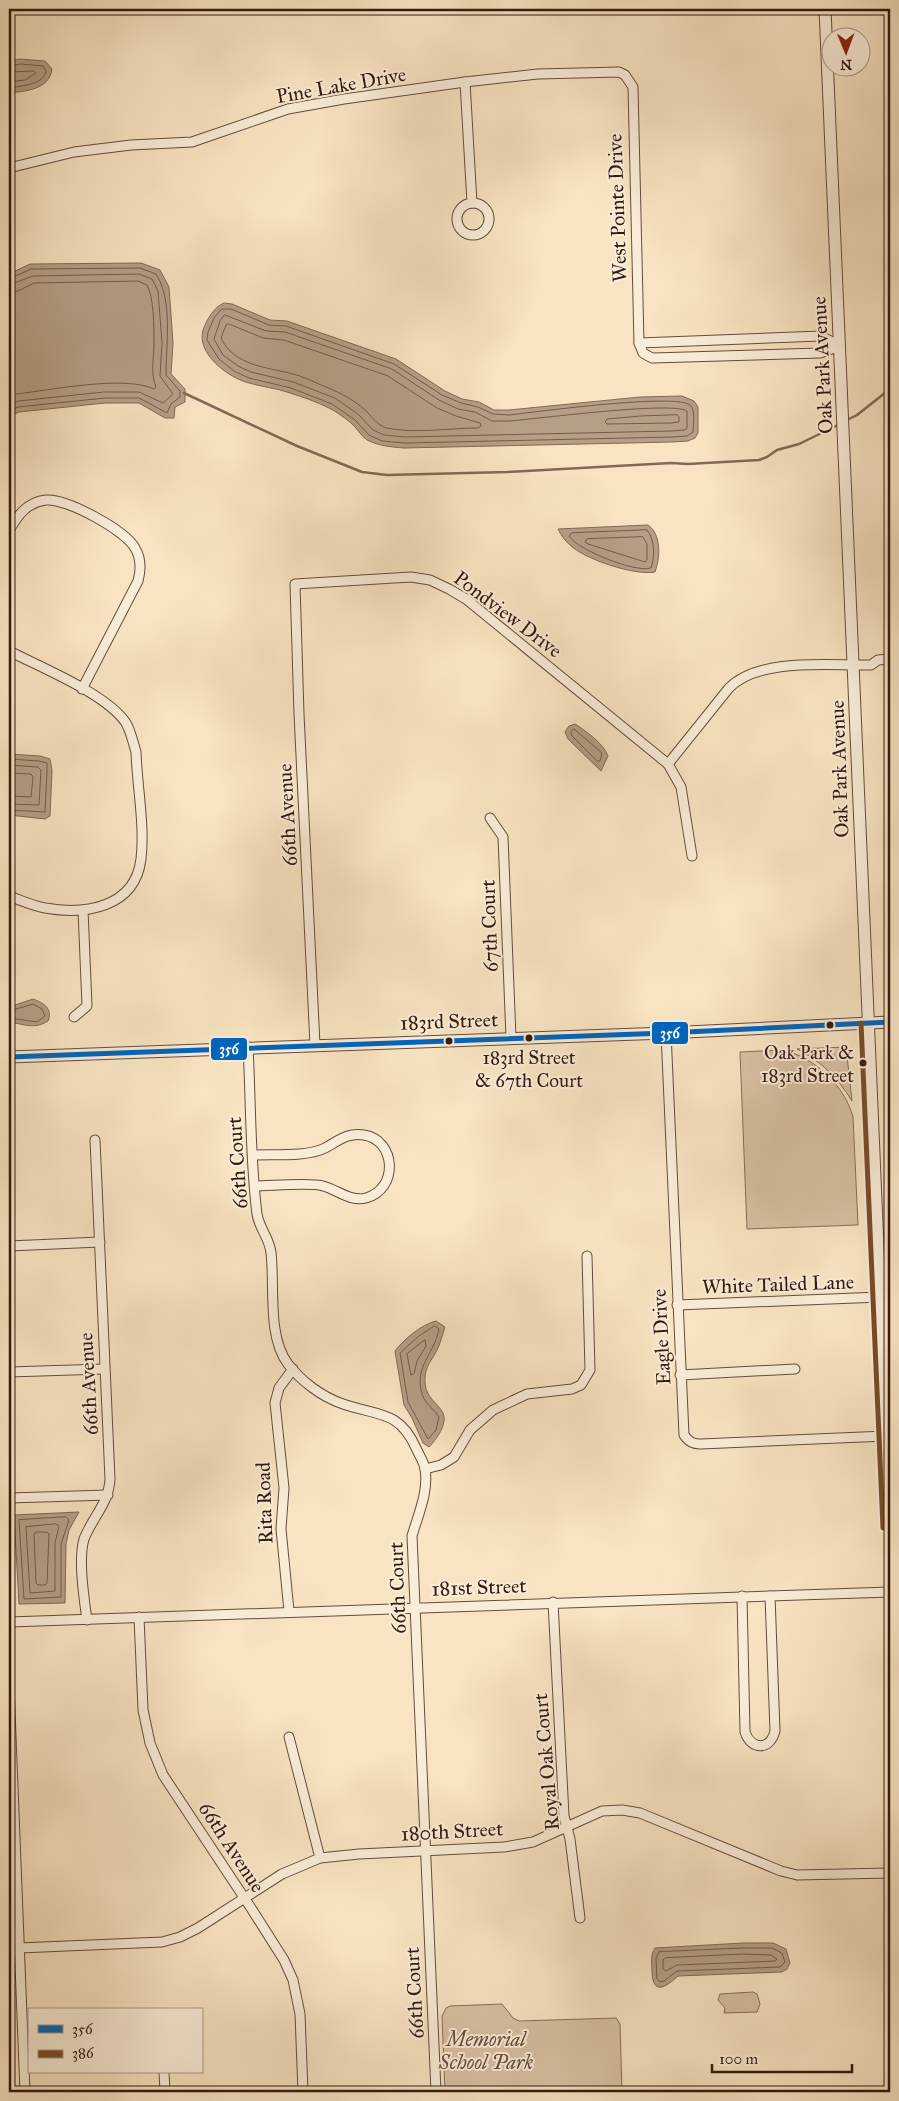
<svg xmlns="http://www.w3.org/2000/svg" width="899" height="2101" viewBox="0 0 899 2101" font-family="'IM FELL Great Primer',serif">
  <rect width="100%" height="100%" fill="#f8e4c3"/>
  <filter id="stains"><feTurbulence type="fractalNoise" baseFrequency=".004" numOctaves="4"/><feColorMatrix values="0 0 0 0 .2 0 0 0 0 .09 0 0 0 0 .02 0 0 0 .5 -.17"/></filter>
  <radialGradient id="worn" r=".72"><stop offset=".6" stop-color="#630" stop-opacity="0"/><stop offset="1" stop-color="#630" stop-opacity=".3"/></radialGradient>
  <g fill="#d7c1a4" stroke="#866d5a">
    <path d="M887 853H890V918Z"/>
    <path d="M846 1047 852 1101C838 1078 821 1061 797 1049Z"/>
    <path d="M784 1050C816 1059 844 1085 853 1117L858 1225 747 1229 740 1052Z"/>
    <path d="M753 1992 757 1994 760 2004 757 2012 724 2013 725 2008 718 2000 720 1994Z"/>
    <path d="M502 2004 513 2018 519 2021 616 2018 620 2024 622 2092H445L442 2016 446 2008 450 2006Z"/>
  </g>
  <g fill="#b59f86" stroke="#816956">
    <path d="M20 59 45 61 52 69C49 90 26 91 9 93V61Z"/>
    <path d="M141 263 160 270 169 287 173 343 171 374 185 389V402L175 407 174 418H165L139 403H105L19 412 9 417V274L30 264Z"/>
    <path d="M224 303 232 304 270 320 287 321 396 359 445 391 462 399 479 402 494 410H509L640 397 682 396 694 401 698 407V433L695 438 688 441 672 442 404 448C391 447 379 446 367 440 361 436 357 428 351 423 345 418 337 412 329 408 317 402 303 397 290 393 277 388 262 387 249 383 229 378 196 354 203 330 207 319 214 307 224 303Z"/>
    <path d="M648 525C662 535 660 558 655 572 635 576 584 559 570 545 565 541 561 535 558 529Z"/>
    <path d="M575 724C586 731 603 743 608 756L601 771 568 739 565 732 569 726Z"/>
    <path d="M9 754 40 756 50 759 52 770 50 816 45 819 9 815Z"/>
    <path d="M33 999C44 1003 53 1009 48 1021 34 1030 24 1024 9 1022V1007Z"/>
    <path d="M436 1321 445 1327C442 1336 440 1345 436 1352 431 1361 426 1366 425 1377 424 1398 436 1400 443 1413 448 1424 436 1440 429 1447L423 1443 412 1418 404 1405 395 1351C404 1339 421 1325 436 1321Z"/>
    <path d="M79 1512 69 1530 66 1544 65 1603 19 1604 14 1515Z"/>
    <path d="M743 1943H773L786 1949 790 1963 787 1969 782 1972 678 1976C666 1987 653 1996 652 1972 652 1963 650 1955 655 1948Z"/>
  </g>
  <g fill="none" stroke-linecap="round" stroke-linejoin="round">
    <g stroke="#745c4a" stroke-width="1">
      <path d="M9 66 21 64 43 66 46 71C44 85 20 86 9 88"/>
      <path d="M9 72 34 71 36 73 25 80 9 82"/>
      <path d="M9 279 31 269 140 268 156 274C173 300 166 344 166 375L180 391V397L171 404 167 413 139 398H105L18 407 9 411"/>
      <path d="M9 285 33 276 139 274 152 279 158 291 162 343 160 376 173 394 163 403 139 392H104L18 401 9 405"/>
      <path d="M9 292 18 291 34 283 138 281 147 285C154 297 154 328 154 344 154 358 150 373 156 387L154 389C124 375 51 390 17 394L9 396"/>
      <path d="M222 309H231L269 325 286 326 394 364 442 395 461 403 478 407 493 414 509 415C536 412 675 393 690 405 696 410 693 425 693 432L687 436 672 437 405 443 382 441 369 435 355 420 332 404 291 388 249 378 234 371 219 359 207 340 208 332 214 318Z"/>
      <path d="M225 315 266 331 285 332 392 369 439 400 458 409 475 412 492 421H509C537 419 671 401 687 411V428L685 430 671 431 405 437 384 435 373 430 359 415 335 398 293 382 251 372 238 366 223 355 214 339 220 321Z"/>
      <path d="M229 324 263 338 284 340 388 376 437 408 456 416 480 423 481 426 478 428C450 428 414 434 387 428 376 425 372 416 364 409 351 398 337 391 321 385 312 381 302 376 293 374 267 367 234 366 221 338L226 325Z"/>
      <path d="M677 415 679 417V422L671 423 607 424 605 422 607 419 641 416Z"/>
      <path d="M647 530C655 539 655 557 651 568 635 573 578 550 569 536L572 533Z"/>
      <path d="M643 537 647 544V560L645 562 588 544 585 542 587 539Z"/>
      <path d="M574 729 602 753 600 761H597L572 736 571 732Z"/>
      <path d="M9 759 39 761 47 763V770L45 812 9 810"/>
      <path d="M9 765 38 767 41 770 39 805 9 804"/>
      <path d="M9 773 31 774 33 777 31 797 9 796"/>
      <path d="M9 1011 33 1004 42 1009 45 1016 37 1022 9 1018"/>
      <path d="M435 1326 439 1329C434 1356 411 1368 424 1399 428 1406 435 1410 439 1417L436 1430 428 1439 408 1402 400 1353 419 1336Z"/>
      <path d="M425 1340 426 1346 417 1361 414 1374 411 1375 407 1354Z"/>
      <path d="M66 1517 69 1520 61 1544V1597L24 1599 19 1520Z"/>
      <path d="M56 1524 59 1526 55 1543V1591L30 1593 26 1527Z"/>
      <path d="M36 1532H47L49 1534 47 1583 45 1585H38L36 1583 34 1535Z"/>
      <path d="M743 1948H772L782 1953 785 1962 780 1967 677 1971 664 1981 660 1982 657 1979 656 1958 659 1952Z"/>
      <path d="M743 1954 771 1955 777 1959 775 1961 677 1965 666 1971 663 1969V1960L665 1958Z"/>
    </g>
    <g stroke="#816956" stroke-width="2.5">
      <path d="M184 393 297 446 362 472 387 475 507 472 671 463 688 464 759 460 767 457 777 450 799 444 840 424"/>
      <path d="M847 420 857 415 890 389"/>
    </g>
    <defs>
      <g id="minor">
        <path d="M465 82 472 203"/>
        <path d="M9 168 74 152 131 145 192 142 288 109 344 99 465 82 538 74 619 72 625 75 633 87 639 343 643 353 652 358 820 353 840 346"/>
        <circle cx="473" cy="219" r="16"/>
        <path d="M639 343 821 336 840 346"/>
        <path d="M9 531C17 516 27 502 46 500 66 498 125 530 135 548 141 558 141 570 138 581L82 689"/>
        <path d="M9 651C40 667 107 694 126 723 131 732 133 742 136 752 137 786 145 825 141 859 135 908 85 915 45 908 33 906 20 900 9 896"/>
        <path d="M668 764 729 688C759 657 830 666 871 665L878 660 890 659"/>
        <path d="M490 818 503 837 511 1038"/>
        <path d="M74 1017 87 1006 83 910"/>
        <path d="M666 1033 684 1435C689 1442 693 1444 701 1444L886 1436"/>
        <path d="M315 1045 299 714 295 584 411 577 430 580 449 589 466 599 668 764 681 787 692 856"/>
        <path d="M248 1047C251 1102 250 1159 257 1214 259 1228 270 1239 271 1253 275 1287 267 1336 288 1364 301 1381 322 1397 343 1404 378 1416 399 1410 416 1448 419 1455 424 1462 425 1469 429 1491 418 1515 412 1536L436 2092"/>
        <path d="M253 1155C273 1154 308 1157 325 1148 338 1141 348 1132 364 1135 396 1140 399 1189 366 1198 350 1202 338 1190 323 1186 311 1182 270 1186 255 1186"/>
        <path d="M9 1246 100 1242"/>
        <path d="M677 1305 880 1297"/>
        <path d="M9 1372 104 1369"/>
        <path d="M680 1375 795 1369"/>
        <path d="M425 1469 441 1465 454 1457 470 1430 493 1410 527 1394 572 1389 581 1385 590 1370 587 1256"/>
        <path d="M9 1498 108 1495"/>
        <path d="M742 1596 745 1732C751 1750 770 1751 775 1731L770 1596"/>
        <path d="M553 1602 564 1816 570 1839 580 1918"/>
        <path d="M289 1611 281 1529 284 1488 275 1403 279 1388 293 1369"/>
        <path d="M139 1617 143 1710 150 1743 163 1775 251 1908 284 1960 293 1980 300 2014 303 2092"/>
        <path d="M87 1620C84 1598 78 1559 84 1539 92 1518 109 1503 110 1479L95 1140"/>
        <path d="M9 1622 890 1592"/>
        <path d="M9 1685 25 2092"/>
        <path d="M289 1737 320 1858"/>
        <path d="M19 1948 162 1942 180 1937 198 1928 282 1874 320 1858 359 1854 504 1847 533 1842 602 1811 622 1810 640 1813 781 1871 797 1875 890 1873"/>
        <path d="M164 2072 165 2092"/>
      </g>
      <g id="tertiary">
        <path d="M825 9 890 1528"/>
        <path d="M9 1057 666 1033 890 1022"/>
      </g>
    </defs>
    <use href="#minor" stroke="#654c3c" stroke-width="11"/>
    <use href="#tertiary" stroke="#654c3c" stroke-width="13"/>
    <use href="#minor" stroke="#faedd8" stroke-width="9"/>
    <use href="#tertiary" stroke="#faedd8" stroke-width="11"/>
    <defs>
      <path id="bus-1" d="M9 1057 666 1033 890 1022"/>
      <path id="bus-2" d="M861 1023 883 1528"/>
    </defs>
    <use href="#bus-1" stroke="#faedd8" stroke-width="9"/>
    <use href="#bus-2" stroke="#faedd8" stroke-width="9"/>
    <use href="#bus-1" stroke="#0065bd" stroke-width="5"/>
    <use href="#bus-2" stroke="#7a4b2a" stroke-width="5"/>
  </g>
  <g fill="#34190f" stroke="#faedd8" stroke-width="2">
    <circle cx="830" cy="1025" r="4.5"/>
    <circle cx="529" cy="1038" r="4.5"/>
    <circle cx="449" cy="1041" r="4.5"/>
    <circle cx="863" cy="1063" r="4.5"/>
  </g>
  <g text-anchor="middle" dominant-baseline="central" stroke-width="4" stroke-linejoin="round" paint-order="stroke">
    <g font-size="19" fill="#34190f" stroke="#faedd8" text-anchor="end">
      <text x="854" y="1052">Oak Park &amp;<tspan x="854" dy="23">183rd Street</tspan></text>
      <text x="529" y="1057" text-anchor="middle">183rd Street<tspan x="529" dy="23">&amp; 67th Court</tspan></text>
    </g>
    <g font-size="20" fill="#34190f" stroke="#faedd8">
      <text transform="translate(341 85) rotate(-10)">Pine Lake Drive</text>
      <text transform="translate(617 208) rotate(-92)">West Pointe Drive</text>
      <text transform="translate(822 365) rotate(-93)">Oak Park Avenue</text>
      <text transform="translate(508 614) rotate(37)">Pondview Drive</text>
      <text transform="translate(839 769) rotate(-92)">Oak Park Avenue</text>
      <text transform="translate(287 815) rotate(-93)">66th Avenue</text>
      <text transform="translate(489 926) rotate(-92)">67th Court</text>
      <text transform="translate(449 1021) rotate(-2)">183rd Street</text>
      <text transform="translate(237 1163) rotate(-94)">66th Court</text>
      <text transform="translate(778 1284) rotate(-2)">White Tailed Lane</text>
      <text transform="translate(661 1337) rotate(-93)">Eagle Drive</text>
      <text transform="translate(88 1384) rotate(-93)">66th Avenue</text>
      <text transform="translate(264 1503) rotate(-92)">Rita Road</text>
      <text transform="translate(479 1587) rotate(-2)">181st Street</text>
      <text transform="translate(397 1588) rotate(-92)">66th Court</text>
      <text transform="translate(546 1762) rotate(-95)">Royal Oak Court</text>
      <text transform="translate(452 1831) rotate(-3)">180th Street</text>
      <text transform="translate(232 1847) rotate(57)">66th Avenue</text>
      <text transform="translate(414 1993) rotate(-93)">66th Court</text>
    </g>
    <g font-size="20" font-style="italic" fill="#654b3c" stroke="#faedd8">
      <text x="486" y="2039">Memorial<tspan x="486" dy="23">School Park</tspan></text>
    </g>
  </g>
  <g stroke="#faedd8" stroke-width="2">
    <rect x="651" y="1021" width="38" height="24" rx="5" fill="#0065bd"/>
    <rect x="210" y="1037" width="38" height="24" rx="5" fill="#0065bd"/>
  </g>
  <g font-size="14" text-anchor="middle" font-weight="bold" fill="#fff">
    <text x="670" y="1038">356</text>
    <text x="229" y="1054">356</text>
  </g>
  <rect width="899" height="2101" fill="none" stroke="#f8e4c3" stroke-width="30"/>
  <rect x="10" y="10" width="879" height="2081" fill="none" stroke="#34190f" stroke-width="2.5"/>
  <rect x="15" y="15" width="869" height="2071" fill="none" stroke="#34190f"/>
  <rect x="28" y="2008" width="175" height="65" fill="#faedd8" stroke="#ab9888"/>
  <rect x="38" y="2025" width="25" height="8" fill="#0065bd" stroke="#ab9888"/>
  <text x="72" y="2034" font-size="15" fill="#34190f">356</text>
  <rect x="38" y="2050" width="25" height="8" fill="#7a4b2a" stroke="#ab9888"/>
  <text x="72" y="2058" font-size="15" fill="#34190f">386</text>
  <g transform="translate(846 52) rotate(179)"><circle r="24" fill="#faedd8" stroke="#ab9888"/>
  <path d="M0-4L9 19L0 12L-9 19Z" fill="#8f2418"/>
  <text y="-8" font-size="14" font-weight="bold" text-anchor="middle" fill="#34190f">N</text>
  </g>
  <path d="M712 2064v8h140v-8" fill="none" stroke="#34190f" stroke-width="2.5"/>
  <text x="719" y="2064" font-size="15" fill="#34190f" stroke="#faedd8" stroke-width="4" paint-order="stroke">100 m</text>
  <rect width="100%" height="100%" filter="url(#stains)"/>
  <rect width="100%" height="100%" fill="url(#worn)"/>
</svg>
